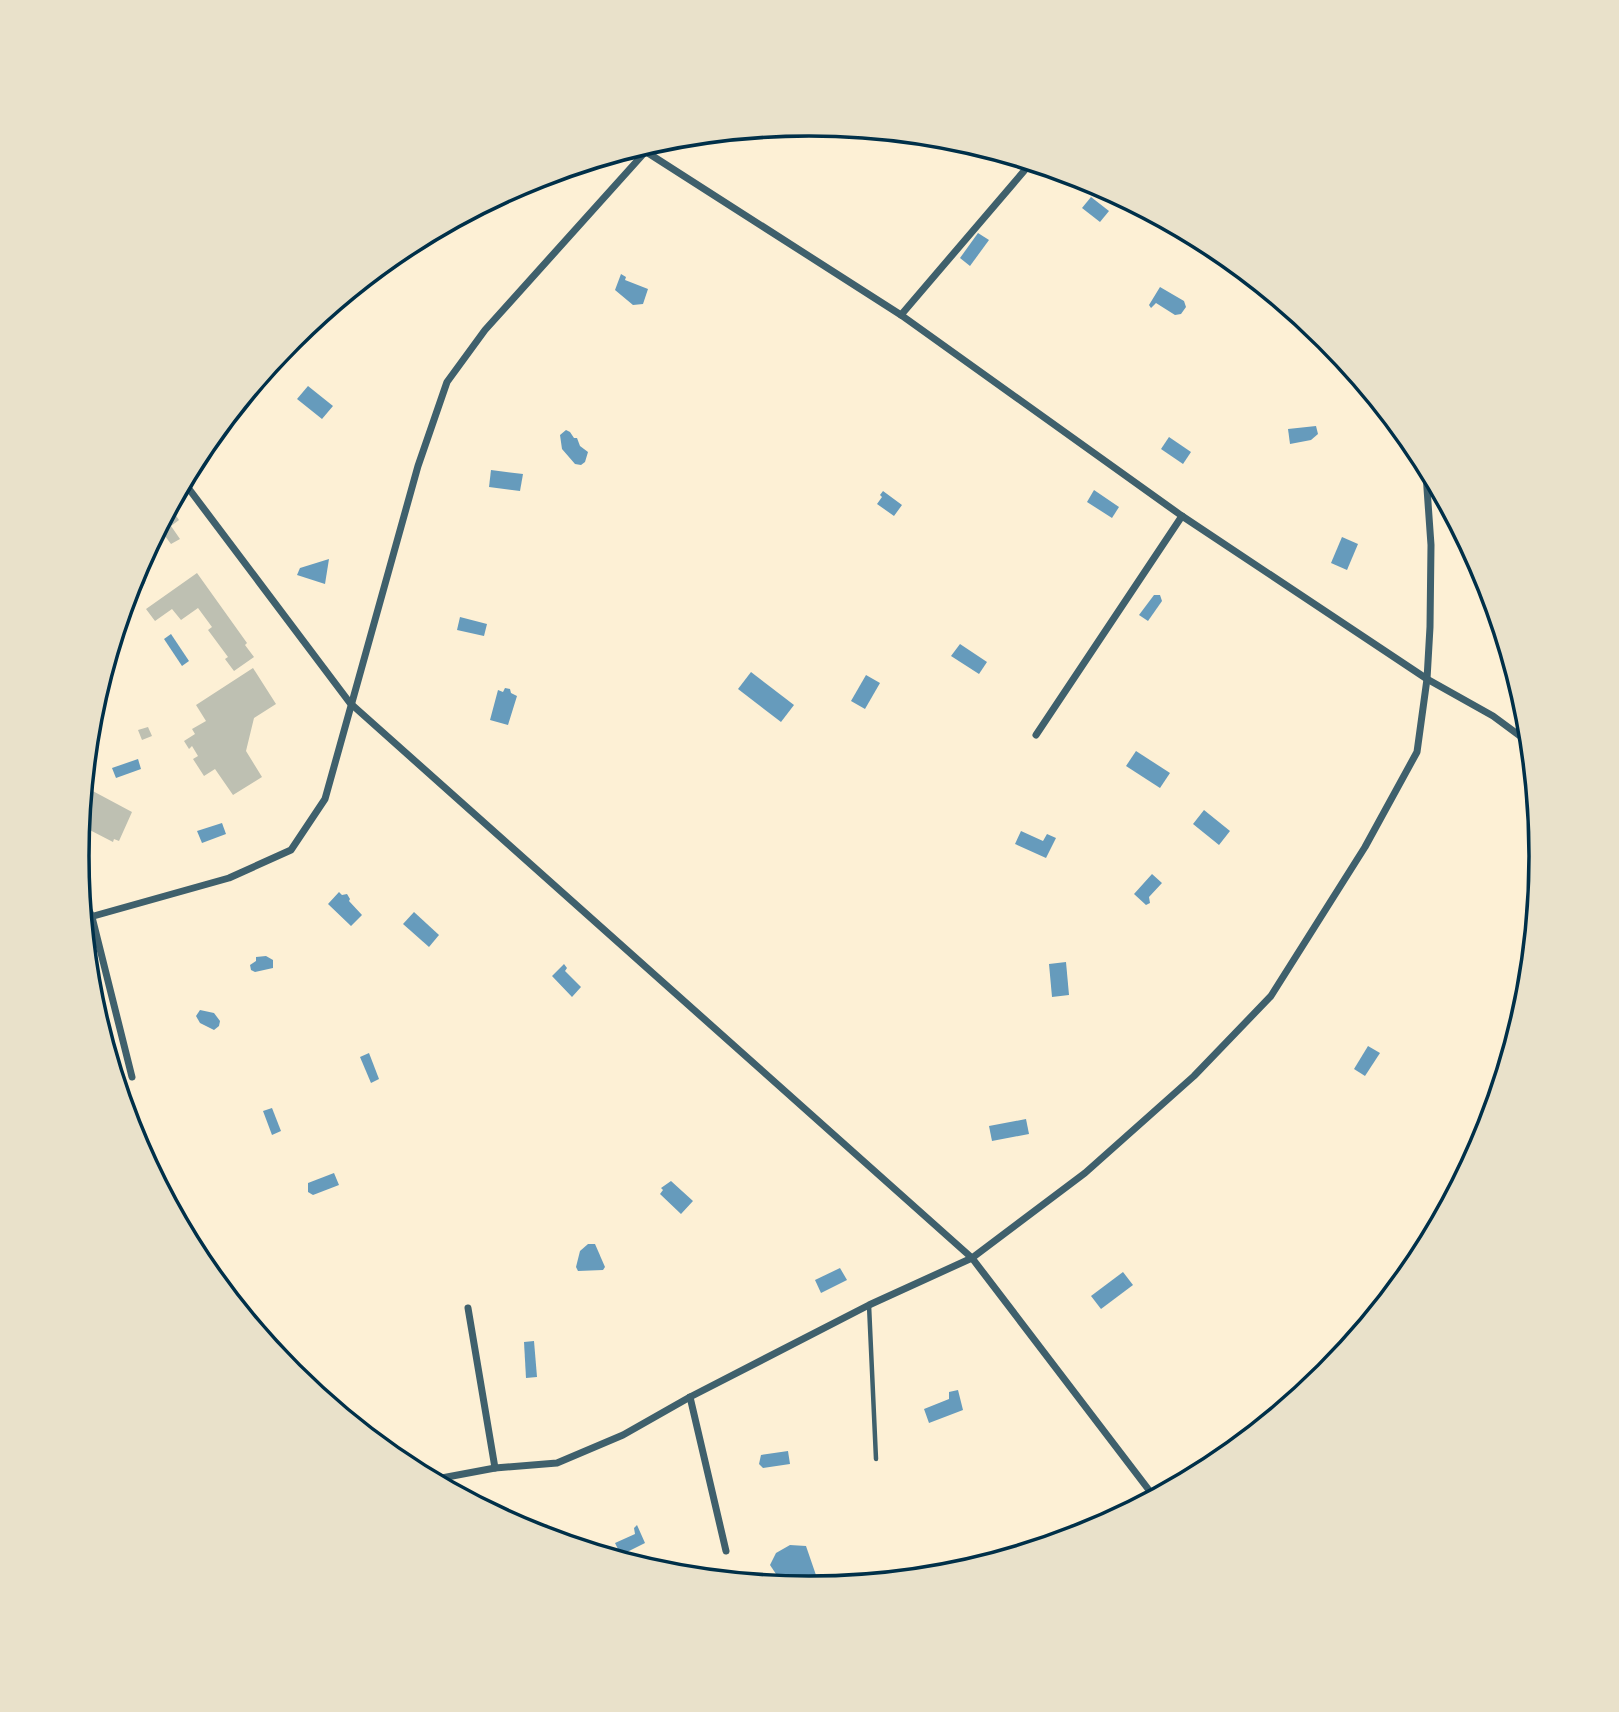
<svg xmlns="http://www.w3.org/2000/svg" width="1619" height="1712" viewBox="0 0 1619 1712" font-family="'Space Grotesk',sans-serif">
  <rect width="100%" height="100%" fill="#fdf0d5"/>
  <g fill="#669bbc">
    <path d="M1091 197 1109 211 1100 222 1082 208Z"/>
    <path d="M978 233 989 240 970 266 960 258Z"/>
    <path d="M621 274 626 277 625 280 648 289 643 304 633 305 615 290Z"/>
    <path d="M1160 287 1184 301 1186 307 1181 314 1175 315 1156 303 1151 308 1149 305Z"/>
    <path d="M308 386 333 406 322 419 297 399Z"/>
    <path d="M1316 426 1318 434 1311 440 1290 444 1288 429Z"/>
    <path d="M566 430 570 432 574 438H577L580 446 588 452 585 462 581 465 575 464 562 449 560 435Z"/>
    <path d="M1169 437 1191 452 1183 464 1161 449Z"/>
    <path d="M491 470 523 474 520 491 489 487Z"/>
    <path d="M1094 490 1119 507 1112 518 1087 502Z"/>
    <path d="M883 491 902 505 894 516 877 504 882 497 880 495Z"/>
    <path d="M1342 537 1358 544 1347 570 1331 563Z"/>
    <path d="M329 559 325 584 297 575 300 568Z"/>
    <path d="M139 572 146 576C146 590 136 589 127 595L134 573Z"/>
    <path d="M1154 595H1160L1162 601 1148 621 1139 615Z"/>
    <path d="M460 617 487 624 484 636 457 630Z"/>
    <path d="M171 634 189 661 182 666 164 639Z"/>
    <path d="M960 644 987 662 979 674 951 656Z"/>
    <path d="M751 672 794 705 781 722 738 689Z"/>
    <path d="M866 675 880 683 865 709 851 701Z"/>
    <path d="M505 688 510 689 511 693 517 696 508 725 490 720 498 690 503 692Z"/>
    <path d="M1136 751 1170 773 1160 788 1126 766Z"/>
    <path d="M138 759 141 769 116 778 112 768Z"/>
    <path d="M1204 810 1230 831 1219 845 1193 824Z"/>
    <path d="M222 823 226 834 202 843 197 831Z"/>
    <path d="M1021 831 1043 841 1047 834 1056 838 1046 858 1015 844Z"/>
    <path d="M1152 874 1162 883 1149 897 1150 903 1146 905 1134 894Z"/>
    <path d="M339 892 342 895 347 894 350 899 349 901 362 915 351 926 328 904Z"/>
    <path d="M414 912 439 935 429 947 403 924Z"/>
    <path d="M266 956 273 960V968L255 972 251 970 250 965 256 961V957Z"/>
    <path d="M1066 962 1069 995 1052 997 1049 964Z"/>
    <path d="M564 964 567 968 565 971 581 987 572 997 552 976Z"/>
    <path d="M200 1010 214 1013 220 1021 219 1026 214 1030 200 1023 196 1016Z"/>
    <path d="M1368 1046 1380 1053 1365 1076 1354 1069Z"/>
    <path d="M369 1053 379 1079 371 1083 360 1057Z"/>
    <path d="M272 1108 281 1131 272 1135 263 1111Z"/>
    <path d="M1026 1119 1029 1134 992 1141 989 1126Z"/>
    <path d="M334 1173 339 1185 313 1195 308 1192V1183Z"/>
    <path d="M671 1181 693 1201 681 1214 660 1194 663 1190 661 1188Z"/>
    <path d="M588 1244H595L605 1267 603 1270 578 1271 576 1267 580 1251Z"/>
    <path d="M840 1268 847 1280 821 1293 815 1280Z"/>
    <path d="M1123 1272 1133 1285 1101 1309 1091 1296Z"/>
    <path d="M534 1341 537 1377 526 1378 524 1342Z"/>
    <path d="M958 1390 963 1410 929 1423 924 1409 949 1399V1392Z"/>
    <path d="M788 1451 790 1464 763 1468 759 1464 761 1455Z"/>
    <path d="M637 1525 645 1543 621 1555 615 1543 635 1534 634 1528Z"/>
    <path d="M790 1545 806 1546 818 1581 812 1588 784 1586 770 1565 776 1553Z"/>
  </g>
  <g fill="#bec0b2">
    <path d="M170 507 179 520 171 526 180 539 171 544 162 532 152 539 161 526 160 524Z"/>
    <path d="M197 573 247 643 245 645 254 657 234 671 225 659 228 657 208 630 212 627 198 608 181 620 172 609 155 621 146 609Z"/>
    <path d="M253 668 276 704 254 718 246 751 262 777 233 795 215 769 204 776 193 759 198 756 192 746 189 749 184 741 195 734 192 729 206 721 196 705Z"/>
    <path d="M93 705 103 714 90 729 91 713Z"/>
    <path d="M148 727 152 736 142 740 138 730Z"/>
    <path d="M89 789 132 812 119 841 114 839 113 842 80 825 82 801Z"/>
  </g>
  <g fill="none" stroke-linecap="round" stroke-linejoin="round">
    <path stroke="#3f606c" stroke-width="4.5" d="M869 1305 876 1459"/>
    <g stroke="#3f606c" stroke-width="7">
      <path d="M637 146 901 315 1182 516 1427 679 1493 716 1531 744"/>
      <path d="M901 315 1024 171"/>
      <path d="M183 481 350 703 972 1258 1155 1498"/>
      <path d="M1036 735 1182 516"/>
      <path d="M80 891 92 917 132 1077"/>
      <path d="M83 919 229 878 291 850 325 799 418 466 447 382 485 330 655 141"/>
      <path d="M468 1308 495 1468"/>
      <path d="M690 1397 726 1551"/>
      <path d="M431 1480 495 1468 557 1463 623 1435 690 1397 869 1305 972 1258 1085 1173 1194 1076 1271 996 1365 847 1417 752 1427 679 1430 627 1431 545 1425 460"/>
    </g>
  </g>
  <path d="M0 0H1619V1712H0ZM89 856a720 720 0 1 1 1440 0a720 720 0 1 1-1440 0Z" fill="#e9e1ca" fill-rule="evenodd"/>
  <path fill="none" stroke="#003049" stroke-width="3.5" d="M89 856a720 720 0 1 1 1440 0a720 720 0 1 1-1440 0Z"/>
</svg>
